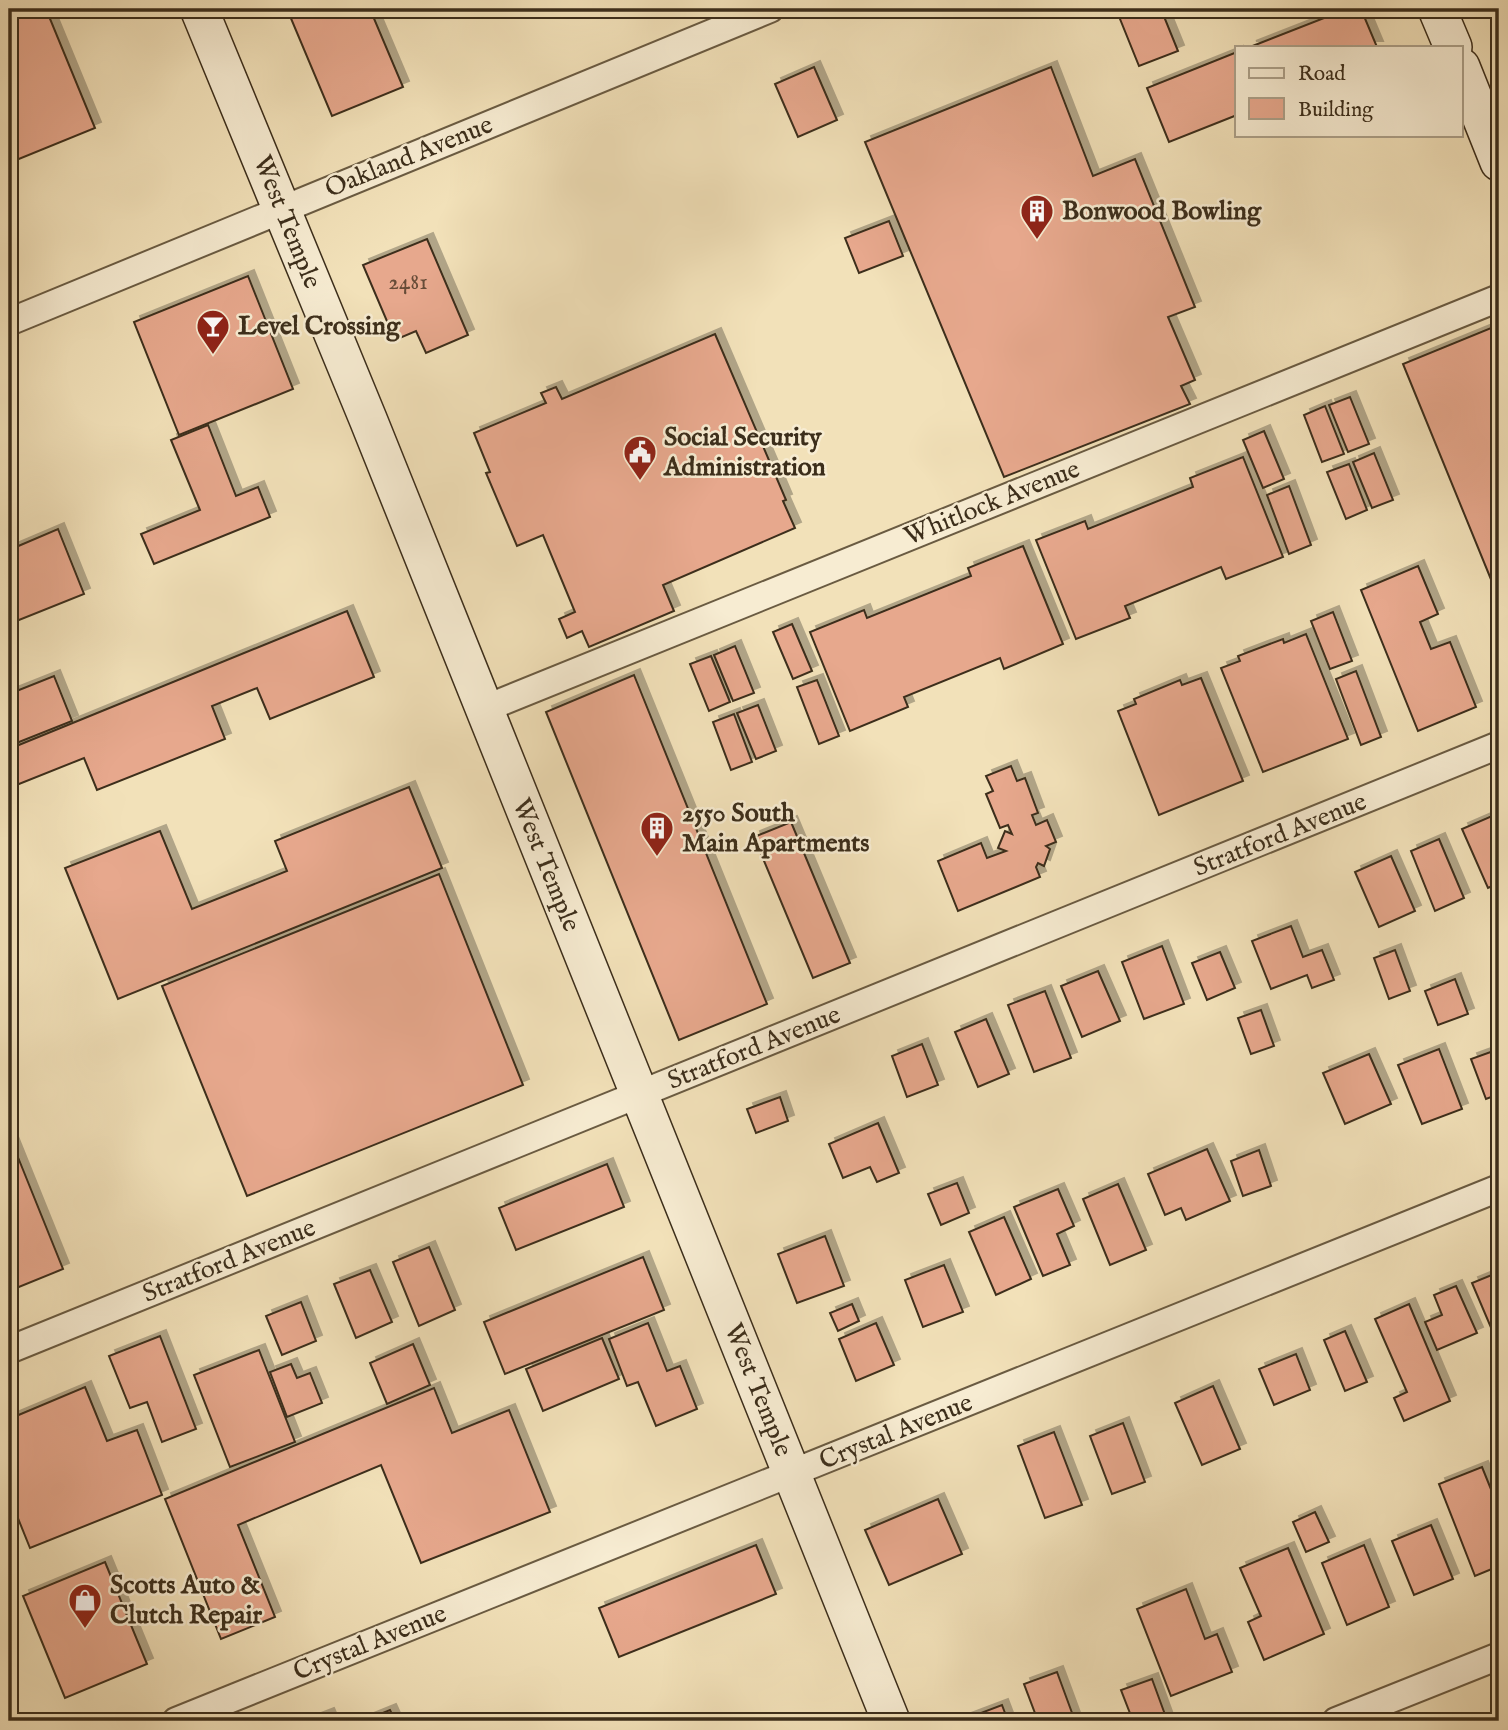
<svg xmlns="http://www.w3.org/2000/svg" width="1508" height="1730" viewBox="0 0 1508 1730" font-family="'IM FELL English',serif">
  <defs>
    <filter id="shadow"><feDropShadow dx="6" dy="-6" stdDeviation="0" flood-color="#0004"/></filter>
  </defs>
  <rect width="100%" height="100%" fill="#f2e1b9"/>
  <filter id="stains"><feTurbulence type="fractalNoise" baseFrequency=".00286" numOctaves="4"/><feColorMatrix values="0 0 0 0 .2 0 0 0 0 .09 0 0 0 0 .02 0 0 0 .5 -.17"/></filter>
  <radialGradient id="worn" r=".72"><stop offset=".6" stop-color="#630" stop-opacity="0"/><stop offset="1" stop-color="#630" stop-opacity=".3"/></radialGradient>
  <g fill="#e7a88d" stroke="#3c2e1b" stroke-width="2" filter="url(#shadow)">
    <path d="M26 9H46L95 128 9 163V16Z"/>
    <path d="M287 9H370L403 87 332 116Z"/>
    <path d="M1116 9H1161L1178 51 1139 66Z"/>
    <path d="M1347 9H1361L1377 47H1250Z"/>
    <path d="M1237 52V115L1169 142 1147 88Z"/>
    <path d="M814 67 837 120 798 137 775 84Z"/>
    <path d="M1051 67 1093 176 1135 159 1195 307 1168 317 1195 380 1181 386 1190 404 1004 477 865 142Z"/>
    <path d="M889 221 903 256 859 273 845 238Z"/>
    <path d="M427 239 468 335 426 353 416 331 395 340 363 265Z"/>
    <path d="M248 276 293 389 179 435 134 322Z"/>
    <path d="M1491 328 1499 348V599L1403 364Z"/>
    <path d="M715 334 786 500 783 501 795 528 663 585 674 611 589 647 582 631 567 638 559 619 575 612 543 535 517 546 486 473 490 472 474 433 546 403 541 393 556 387 562 399Z"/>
    <path d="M1350 397 1369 444 1348 452 1329 405Z"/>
    <path d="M1325 406 1344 454 1322 462 1304 415Z"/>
    <path d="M208 425 236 496 258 487 270 517 154 564 141 534 200 510 171 440Z"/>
    <path d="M1264 431 1284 479 1263 488 1243 440Z"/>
    <path d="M1374 453 1393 500 1372 508 1353 462Z"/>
    <path d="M1243 457 1283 557 1226 579 1221 567 1125 606 1130 618 1076 639 1036 540 1085 521 1088 529 1193 487 1190 478Z"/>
    <path d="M1349 464 1367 510 1346 519 1327 472Z"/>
    <path d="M1289 486 1311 545 1289 554 1267 495Z"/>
    <path d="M58 529 84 594 9 624V550Z"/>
    <path d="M1023 546 1063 644 1004 669 1000 658 904 697 908 707 850 731 810 632 864 610 867 618 971 576 968 568Z"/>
    <path d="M1418 566 1438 614 1420 622 1431 649 1450 642 1476 707 1418 731 1361 590Z"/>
    <path d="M347 611 374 677 270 719 257 688 212 706 225 739 97 790 84 758 9 788V749Z"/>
    <path d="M1333 612 1352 661 1330 669 1311 621Z"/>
    <path d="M792 624 812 671 793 679 773 632Z"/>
    <path d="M1306 634 1348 739 1263 772 1221 668 1240 661 1238 656 1283 639 1284 643Z"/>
    <path d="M735 646 754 693 733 701 714 655Z"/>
    <path d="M711 656 730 702 709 711 690 664Z"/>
    <path d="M1356 671 1381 737 1361 745 1336 679Z"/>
    <path d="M634 675 767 1004 679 1040 546 712Z"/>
    <path d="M54 676 72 721 9 746V694Z"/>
    <path d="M1201 678 1243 781 1159 815 1118 711 1136 704 1134 699 1180 680 1182 685Z"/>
    <path d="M817 680 839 736 819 744 797 687Z"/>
    <path d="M758 705 776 751 756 759 737 713Z"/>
    <path d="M734 714 752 762 731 770 713 722Z"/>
    <path d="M1011 766 1017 781 1025 778 1038 813 1032 815 1036 825 1047 820 1056 842 1046 846 1050 849 1044 866 1038 863 1036 867 1040 877 958 911 938 861 981 843 987 858 1006 851 998 848 1005 831 1012 834 1008 825 1000 828 986 794 993 791 986 776Z"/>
    <path d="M409 787 442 868 118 999 65 868 160 831 192 909 287 871 275 841Z"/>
    <path d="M1492 816 1499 833V883L1488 888 1462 829Z"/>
    <path d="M791 822 850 963 813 978 754 837Z"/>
    <path d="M1439 839 1464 898 1435 911 1411 851Z"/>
    <path d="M1391 856 1415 911 1379 927 1355 872Z"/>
    <path d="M439 874 523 1085 247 1196 162 986Z"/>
    <path d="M1291 926 1303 957 1322 950 1334 980 1312 988 1307 975 1271 989 1252 941Z"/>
    <path d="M1162 946 1184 1004 1144 1019 1122 962Z"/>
    <path d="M1395 950 1410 991 1389 999 1374 958Z"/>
    <path d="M1220 952 1235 988 1207 1000 1192 963Z"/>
    <path d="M1098 971 1120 1021 1082 1037 1061 986Z"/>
    <path d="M1455 979 1468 1014 1438 1025 1425 991Z"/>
    <path d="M1045 991 1071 1058 1034 1072 1008 1005Z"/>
    <path d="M1261 1010 1274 1046 1251 1054 1238 1018Z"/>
    <path d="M986 1019 1009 1074 978 1087 955 1032Z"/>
    <path d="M922 1044 938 1085 907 1097 892 1056Z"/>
    <path d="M1439 1049 1462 1109 1422 1124 1398 1065Z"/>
    <path d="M1499 1049V1094L1486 1099 1471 1059Z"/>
    <path d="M1369 1054 1391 1104 1345 1124 1323 1073Z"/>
    <path d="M780 1097 788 1121 756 1133 747 1109Z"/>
    <path d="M878 1123 899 1173 877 1182 870 1167 843 1178 829 1144Z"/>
    <path d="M9 1135 63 1269 9 1291Z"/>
    <path d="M1207 1149 1230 1201 1186 1220 1181 1208 1165 1215 1148 1174Z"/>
    <path d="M1259 1150 1271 1186 1243 1196 1231 1161Z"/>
    <path d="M607 1164 624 1207 516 1250 499 1208Z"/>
    <path d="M957 1183 969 1213 941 1225 928 1194Z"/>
    <path d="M1118 1184 1146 1250 1110 1265 1083 1199Z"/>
    <path d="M1058 1189 1074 1226 1057 1234 1070 1265 1043 1276 1014 1207Z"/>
    <path d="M1004 1217 1031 1279 996 1295 969 1232Z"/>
    <path d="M825 1236 844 1286 797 1303 778 1254Z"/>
    <path d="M429 1247 455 1310 419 1326 393 1262Z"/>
    <path d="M643 1257 664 1310 505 1374 484 1322Z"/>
    <path d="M944 1265 963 1312 923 1327 905 1280Z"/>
    <path d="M370 1270 392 1322 356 1338 334 1284Z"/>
    <path d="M1499 1272V1327L1492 1330 1472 1283Z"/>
    <path d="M1456 1286 1477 1333 1437 1350 1425 1322 1442 1315 1434 1295Z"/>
    <path d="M301 1302 316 1341 282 1355 266 1316Z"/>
    <path d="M852 1304 859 1321 838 1331 830 1313Z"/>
    <path d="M1409 1304 1450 1401 1404 1421 1394 1398 1407 1392 1375 1319Z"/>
    <path d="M648 1323 667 1371 680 1366 697 1409 656 1426 638 1382 627 1386 609 1339Z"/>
    <path d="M876 1323 894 1365 856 1381 839 1339Z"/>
    <path d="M1345 1331 1367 1382 1345 1391 1324 1340Z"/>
    <path d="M160 1336 196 1429 162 1442 147 1402 130 1408 109 1356Z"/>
    <path d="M602 1338 619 1379 543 1411 526 1369Z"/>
    <path d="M413 1344 430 1385 387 1404 370 1363Z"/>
    <path d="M259 1350 295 1442 230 1467 194 1375Z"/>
    <path d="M1296 1354 1310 1390 1274 1405 1259 1369Z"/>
    <path d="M291 1364 297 1378 310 1373 322 1403 287 1417 270 1372Z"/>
    <path d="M1213 1386 1240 1449 1202 1465 1175 1403Z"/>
    <path d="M85 1387 107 1441 137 1430 162 1495 30 1548 9 1496V1419Z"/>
    <path d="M434 1388 452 1433 509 1410 550 1512 421 1563 381 1465 238 1525 275 1617 221 1639 165 1499Z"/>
    <path d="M1123 1423 1145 1482 1112 1494 1090 1436Z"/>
    <path d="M1054 1432 1082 1505 1045 1518 1018 1446Z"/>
    <path d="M1482 1467 1499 1509V1566L1475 1576 1439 1484Z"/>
    <path d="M938 1499 962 1554 889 1585 865 1530Z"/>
    <path d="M1315 1512 1329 1542 1306 1552 1293 1522Z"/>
    <path d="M1431 1525 1453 1579 1414 1595 1392 1541Z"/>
    <path d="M756 1545 776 1594 619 1657 599 1608Z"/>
    <path d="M1364 1545 1389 1607 1347 1625 1322 1563Z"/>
    <path d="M1288 1548 1324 1634 1264 1660 1248 1622 1261 1616 1240 1568Z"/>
    <path d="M105 1562 147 1664 65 1698 23 1596Z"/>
    <path d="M1186 1589 1205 1639 1217 1634 1232 1672 1171 1696 1137 1609Z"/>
    <path d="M1057 1672 1075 1721H1038L1024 1684Z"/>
    <path d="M1152 1679 1167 1720 1133 1721 1121 1690Z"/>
    <path d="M1002 1705 1008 1721H966L965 1719Z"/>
    <path d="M390 1710 395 1721H363Z"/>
    <path d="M328 1714 331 1721H310Z"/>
    <path d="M1499 1714V1721H1480Z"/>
  </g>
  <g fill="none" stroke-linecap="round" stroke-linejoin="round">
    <defs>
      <g id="street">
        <path d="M9 322 770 9"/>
        <path d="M484 709 1499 298"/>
        <path d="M9 1350 1499 745"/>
        <path d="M176 1721 1499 1188"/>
        <path d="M1336 1721 1499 1656"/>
      </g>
      <g id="secondary">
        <path d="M199 9 368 419 891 1721"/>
        <path d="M1437 9 1453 47"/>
        <path d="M1461 67 1499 162"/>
      </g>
    </defs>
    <use href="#street" stroke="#6a5b42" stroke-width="30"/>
    <use href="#secondary" stroke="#3c2e1b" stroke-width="40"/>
    <use href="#street" stroke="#f7ecd2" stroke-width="26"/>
    <use href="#secondary" stroke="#f7ecd2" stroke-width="37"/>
  </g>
  <defs>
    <symbol id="building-pin" viewBox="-11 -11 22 30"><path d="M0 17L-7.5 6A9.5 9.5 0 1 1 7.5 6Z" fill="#8f2418" stroke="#f7ecd2"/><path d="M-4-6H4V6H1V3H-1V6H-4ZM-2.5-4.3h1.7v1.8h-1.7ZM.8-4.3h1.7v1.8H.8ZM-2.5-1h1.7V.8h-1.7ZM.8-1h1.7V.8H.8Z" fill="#fff"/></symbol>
    <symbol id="bar-pin" viewBox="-11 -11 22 30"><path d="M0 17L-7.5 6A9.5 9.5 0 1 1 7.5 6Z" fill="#8f2418" stroke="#f7ecd2"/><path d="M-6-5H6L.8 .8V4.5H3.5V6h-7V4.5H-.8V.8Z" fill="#fff"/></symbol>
    <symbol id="civic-pin" viewBox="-11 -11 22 30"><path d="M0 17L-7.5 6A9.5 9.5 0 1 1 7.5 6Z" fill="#8f2418" stroke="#f7ecd2"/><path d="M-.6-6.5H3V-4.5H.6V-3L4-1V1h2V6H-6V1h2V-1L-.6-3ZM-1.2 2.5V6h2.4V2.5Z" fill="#fff"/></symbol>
    <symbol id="shop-pin" viewBox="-11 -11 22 30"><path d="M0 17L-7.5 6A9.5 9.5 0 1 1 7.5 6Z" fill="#8f2418" stroke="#f7ecd2"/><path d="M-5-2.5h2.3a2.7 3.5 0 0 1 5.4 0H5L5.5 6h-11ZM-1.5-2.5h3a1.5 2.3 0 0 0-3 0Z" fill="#fff"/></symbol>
  </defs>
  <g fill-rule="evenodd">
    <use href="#building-pin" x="1018" y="192" width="38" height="52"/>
    <use href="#bar-pin" x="194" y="307" width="38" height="52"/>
    <use href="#civic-pin" x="621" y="433" width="38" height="52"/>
    <use href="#building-pin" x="638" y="809" width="38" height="52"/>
    <use href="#shop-pin" x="66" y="1581" width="38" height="52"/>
  </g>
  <g text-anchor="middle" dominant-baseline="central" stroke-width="5" stroke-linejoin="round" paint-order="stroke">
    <g font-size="23" fill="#674c38">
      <text x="408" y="282">2481</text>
    </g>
    <g font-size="26" fill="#3c2e1b" stroke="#f7ecd2">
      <text transform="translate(409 157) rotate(-22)">Oakland Avenue</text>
      <text transform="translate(287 222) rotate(68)">West Temple</text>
      <text transform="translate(992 503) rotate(-22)">Whitlock Avenue</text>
      <text transform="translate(1280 835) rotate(-22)">Stratford Avenue</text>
      <text transform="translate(546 865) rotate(68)">West Temple</text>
      <text transform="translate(754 1048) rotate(-22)">Stratford Avenue</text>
      <text transform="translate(229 1261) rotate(-22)">Stratford Avenue</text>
      <text transform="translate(758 1390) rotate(68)">West Temple</text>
      <text transform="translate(896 1432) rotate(-22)">Crystal Avenue</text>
      <text transform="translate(370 1643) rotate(-22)">Crystal Avenue</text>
    </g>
    <g font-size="26" font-weight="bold" fill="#3c2e1b" stroke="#f7ecd2" text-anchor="start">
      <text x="1062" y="211">Bonwood Bowling</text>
      <text x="238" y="326">Level Crossing</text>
      <text x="664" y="437">Social Security<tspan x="664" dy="30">Administration</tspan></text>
      <text x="682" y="813">2550 South<tspan x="682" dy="30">Main Apartments</tspan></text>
      <text x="110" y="1585">Scotts Auto &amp;<tspan x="110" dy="30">Clutch Repair</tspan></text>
    </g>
  </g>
  <rect width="1508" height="1730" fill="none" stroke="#f2e1b9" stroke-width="35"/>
  <rect x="10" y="10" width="1487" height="1709" fill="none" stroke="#3c2e1b" stroke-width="3.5"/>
  <rect x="18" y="18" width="1473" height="1695" fill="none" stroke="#3c2e1b" stroke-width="2"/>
  <rect x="1235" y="46" width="228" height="91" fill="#f7ecd2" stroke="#aca089" stroke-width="2"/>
  <rect x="1249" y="68" width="35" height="10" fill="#f7ecd2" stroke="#aca089" stroke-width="2"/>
  <text x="1298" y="80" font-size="21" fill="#3c2e1b">Road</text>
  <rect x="1249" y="98" width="35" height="21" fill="#e7a88d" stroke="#aca089" stroke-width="2"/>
  <text x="1298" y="116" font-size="21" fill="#3c2e1b">Building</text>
  <rect width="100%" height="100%" filter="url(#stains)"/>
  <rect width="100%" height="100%" fill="url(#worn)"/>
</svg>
